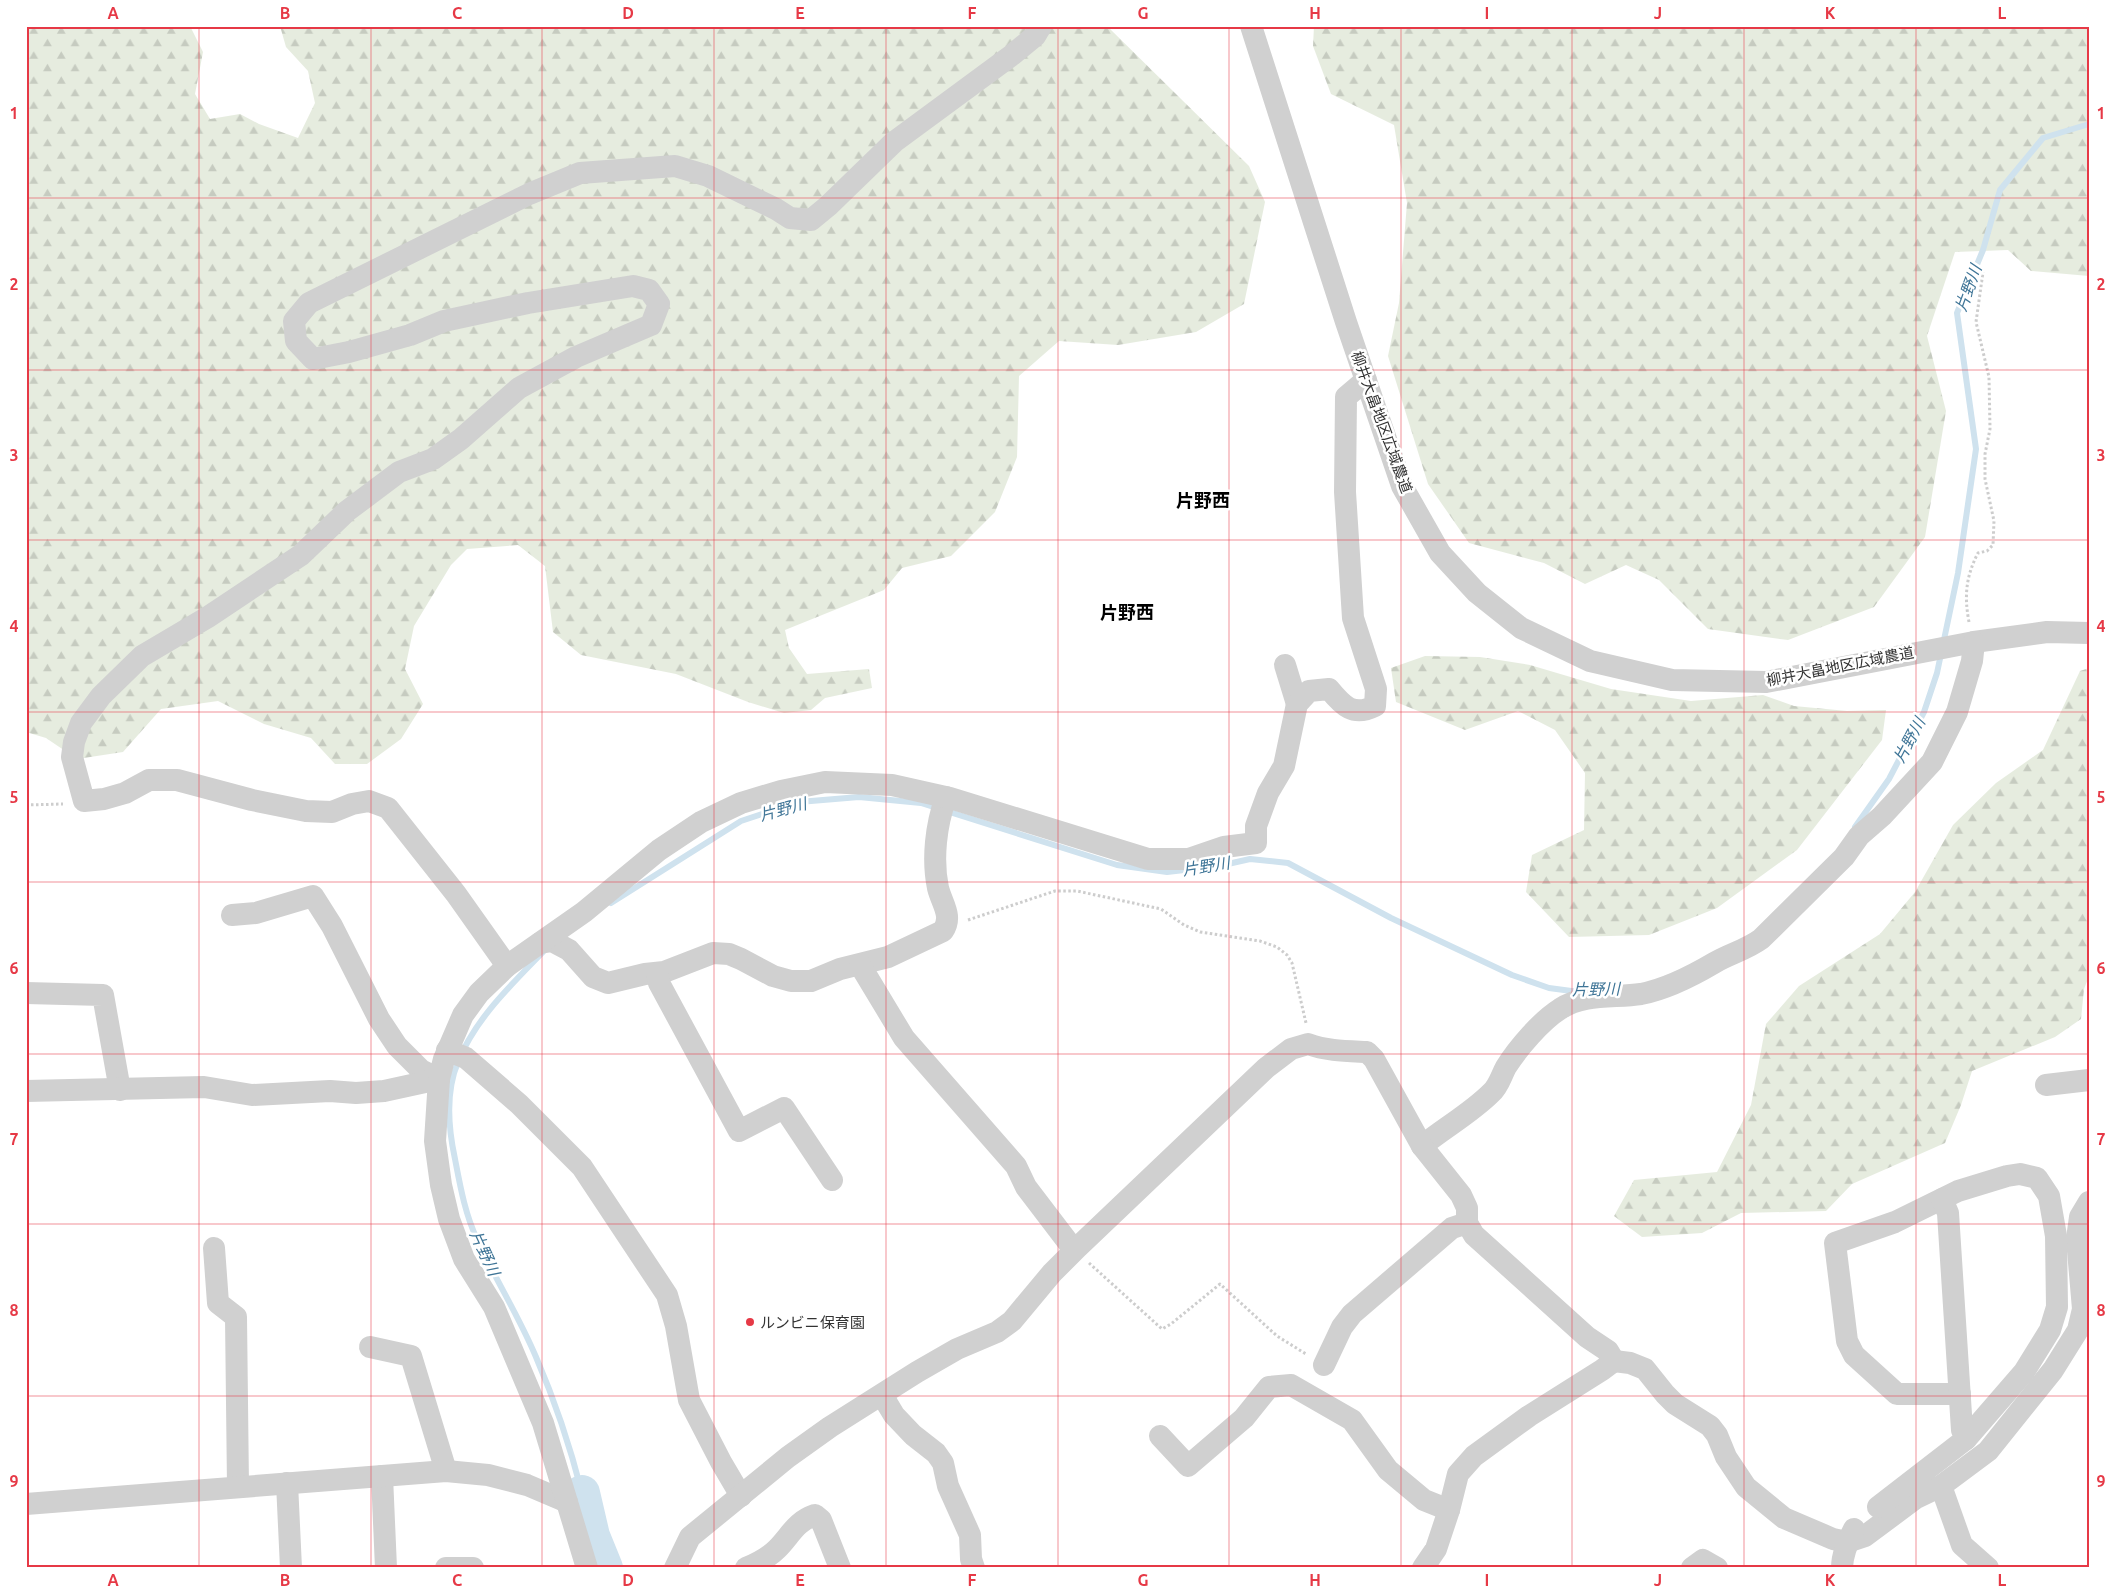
<svg xmlns="http://www.w3.org/2000/svg" width="2115" height="1594" viewBox="0 0 2115 1594" font-family="Ubuntu,'Noto Sans JP',sans-serif">
  <defs>
    <pattern id="forest-firs" width="22" height="20" patternUnits="userSpaceOnUse" patternTransform="scale(1.25)"><rect width="22" height="20" fill="#e6ecdf"/><path d="M5 1l3.5 6h-7zM16 11l3.5 6h-7z" fill="#c6cbc0"/></pattern>
  </defs>
  <rect width="100%" height="100%" fill="#fff"/>
  <g fill="url(#forest-firs)">
    <path d="M26 26H190L203 52 195 94 210 119 240 114 259 124 298 138 315 103 308 71 286 47 280 26H1107L1249 166 1265 202 1244 304 1196 332 1118 345 1059 341 1019 376 1017 457 995 512 951 556 902 568 884 590 785 630 789 648 807 674 869 669 872 688 825 698 811 710 784 713 748 702 676 674 581 655 553 632 545 566 518 545 467 549 451 565 414 626 405 669 423 704 401 739 367 764H335L311 738 264 724 218 701 161 709 123 752 77 759 46 738 26 732Z"/>
    <path d="M1314 26H2089V276L2031 271 2008 250 1955 252 1927 336 1946 411 1925 537 1874 607 1788 640 1708 629 1659 580 1626 565 1585 584 1544 563 1469 543 1428 484 1388 356 1399 303 1407 203 1394 125 1331 94 1313 46Z"/>
    <path d="M1425 656 1480 657 1530 665 1611 689 1691 701 1763 695 1794 706 1847 711 1886 710 1882 740 1797 850 1717 908 1649 935 1569 937 1526 892 1532 855 1584 830 1585 773 1555 730 1518 711 1465 730 1396 702 1391 668Z"/>
    <path d="M2089 668V976L2084 989 2081 1019 2055 1037 1972 1071 1961 1105 1945 1143 1852 1184 1826 1211 1741 1213 1702 1233 1642 1237 1614 1216 1634 1180 1717 1172 1751 1105 1766 1024 1799 986 1880 934 1915 892 1953 825 1996 783 2043 750 2080 671Z"/>
  </g>
  <g fill="none" stroke-linecap="round" stroke-linejoin="round">
    <g stroke="#cfe2ee" stroke-width="6">
      <path d="M1855 827 1889 779 1924 712 1937 673 1958 573 1976 449 1957 313 1983 250 2000 190 2043 138 2089 124"/>
      <path d="M611 903 741 821 799 802 859 797 921 803 1117 865 1167 872 1219 866 1250 859 1288 863 1391 918 1512 975 1549 988 1579 992"/>
      <path d="M543 952C511 985 475 1019 458 1062 445 1093 448 1127 455 1159 460 1185 465 1214 477 1239 495 1279 519 1316 536 1357 555 1401 570 1446 582 1493"/>
    </g>
    <path stroke="#cfe2ee" stroke-width="36" d="M582 1493 592 1536 605 1568"/>
    <g stroke="#cdcdcd" stroke-width="3" stroke-dasharray="2.5 2.5" stroke-linecap="butt">
      <path d="M1969 622C1964 596 1966 576 1978 553L1987 551 1993 545 1994 521 1985 479V454L1990 429 1989 377 1976 322 1983 272"/>
      <path d="M26 805 63 804"/>
      <path d="M968 920 1055 891H1077L1161 909 1184 925 1200 932 1260 941 1277 947 1287 955 1292 963 1306 1023"/>
      <path d="M1089 1263 1162 1329 1171 1324 1220 1284 1277 1336 1306 1354"/>
    </g>
    <g stroke="#d0d0d0" stroke-width="22">
      <path d="M1251 26 1346 322 1402 486 1440 553 1477 593 1521 628 1590 661 1672 680 1766 682 1974 642 2047 632 2089 633"/>
      <path d="M1285 665 1297 704"/>
      <path d="M232 915 256 913 313 896 332 926 379 1019 397 1046 421 1070 439 1079"/>
      <path d="M540 943 552 941 569 950 593 977 608 983 645 974 664 972 713 953 729 954 741 959 773 976 791 981H811L840 969 888 957 943 931C953 916 942 904 938 888 932 859 936 825 946 797"/>
      <path d="M860 965 904 1038 1016 1166 1026 1187 1074 1250"/>
      <path d="M507 966 456 894 388 808 369 801 352 804 332 812 306 811 252 800 177 780H149L125 793 104 799 84 801 72 757 74 742 81 723 101 696 142 656 208 617 301 555 347 511 399 472 433 459 461 439 519 388 576 357 651 325 659 304 649 290 633 286 528 303 444 321 410 335 349 352 313 359 296 341 294 321 309 303 529 194 580 173 675 166 708 176 776 209 790 218 811 220 828 206 894 142 1012 55 1035 36 1041 26"/>
      <path d="M657 973 659 983 739 1131 784 1108 832 1180"/>
      <path d="M26 993 103 995 120 1090"/>
      <path d="M447 1050 466 1058 519 1104 582 1167 667 1295 676 1326 689 1400 721 1462 741 1496"/>
      <path d="M2046 1085 2089 1080"/>
      <path d="M26 1091 204 1087 252 1095 330 1091 356 1093 384 1091 439 1079"/>
      <path d="M1422 1146C1444 1128 1471 1113 1491 1093 1499 1086 1501 1076 1506 1067 1518 1048 1541 1021 1560 1009 1584 993 1614 998 1641 994 1667 989 1692 976 1714 963 1729 954 1746 950 1761 939L1844 857 1859 836 1882 816 1932 762 1957 712 1972 661 1974 642"/>
      <path d="M214 1248 218 1303 236 1317 238 1487"/>
      <path d="M370 1347 411 1356 446 1471"/>
      <path d="M1614 1361 1630 1363 1645 1369 1665 1394 1675 1404 1710 1426 1717 1435 1726 1457 1746 1487 1784 1518 1833 1539 1847 1542 1865 1536 1916 1498 1941 1486 1988 1451 2053 1370 2078 1330 2083 1309 2077 1239 2080 1217 2089 1202"/>
      <path d="M1324 1365 1342 1327 1352 1314 1452 1228 1467 1223"/>
      <path d="M1960 1394H1897L1854 1355 1847 1341 1835 1243 1895 1222 1958 1191 2007 1176 2020 1174 2037 1178 2049 1196 2056 1236 2057 1307 2050 1330 2024 1372 1966 1439"/>
      <path d="M882 1395 894 1415 913 1435 936 1453 943 1463 948 1486 970 1535 971 1559 974 1568"/>
      <path d="M1160 1436 1188 1466 1244 1418 1269 1387 1291 1385 1352 1420 1388 1470 1424 1500 1449 1510"/>
      <path d="M382 1476 386 1568"/>
      <path d="M287 1483 291 1568"/>
      <path d="M1941 1486 1962 1545 1988 1568"/>
      <path d="M26 1504 446 1471 488 1475 527 1485 567 1502"/>
      <path d="M1878 1507 1966 1439 1962 1430 1948 1213 1942 1199"/>
      <path d="M446 1568H473"/>
      <path d="M587 1568 543 1423 494 1307 464 1259 449 1219 441 1185 435 1141 439 1079 444 1059 463 1015 479 993 507 966 584 912 659 850 701 822 741 803 781 791 825 782 892 785 950 798 1148 859H1189L1224 847 1256 843V826L1268 793 1284 766 1297 704 1309 691 1329 689C1343 706 1353 717 1375 706L1376 689 1353 618 1345 492 1346 397 1366 380"/>
      <path d="M675 1568 690 1537 788 1457 830 1427 917 1372 957 1349 997 1332 1012 1321 1052 1273 1078 1247 1266 1068 1291 1049 1308 1044C1327 1051 1346 1051 1367 1052L1374 1059 1422 1146 1461 1195 1467 1208V1223L1474 1235 1587 1337 1608 1351 1614 1361 1602 1370 1529 1416 1474 1456 1458 1474 1449 1510 1436 1549 1423 1568"/>
      <path d="M746 1568C758 1563 768 1558 777 1549 791 1535 795 1522 815 1515L821 1520 840 1568"/>
      <path d="M1692 1568 1703 1560 1717 1568"/>
      <path d="M1842 1568C1842 1554 1848 1541 1854 1529"/>
    </g>
  </g>
  <path fill="none" stroke="#e63946" stroke-width="1" stroke-opacity="0.55" d="M199 26V1568M371 26V1568M542 26V1568M714 26V1568M886 26V1568M1058 26V1568M1229 26V1568M1401 26V1568M1572 26V1568M1744 26V1568M1916 26V1568M26 198H2089M26 370H2089M26 540H2089M26 712H2089M26 882H2089M26 1054H2089M26 1224H2089M26 1396H2089"/>
  <circle fill="#e63946" stroke="#fff" stroke-width="2" cx="750" cy="1322" r="5"/>
  <g text-anchor="middle" dominant-baseline="central" stroke-width="5" stroke-linejoin="round" paint-order="stroke">
    <g font-size="15" fill="#333" stroke="#fff">
      <text transform="translate(1382 422) rotate(70)">柳井大畠地区広域農道</text>
      <text transform="translate(1840 666) rotate(-11)">柳井大畠地区広域農道</text>
    </g>
    <g font-size="15" fill="#333" stroke="#fff" text-anchor="start">
      <text x="760" y="1322">ルンビニ保育園</text>
    </g>
    <g font-size="16" font-style="italic" fill="#3f7597" stroke="#fff">
      <text transform="translate(1968 288) rotate(-70)">片野川</text>
      <text transform="translate(1909 740) rotate(-62)">片野川</text>
      <text transform="translate(783 809) rotate(-15)">片野川</text>
      <text transform="translate(1206 866) rotate(-9)">片野川</text>
      <text transform="translate(1596 989) rotate(-1)">片野川</text>
      <text transform="translate(485 1253) rotate(65)">片野川</text>
    </g>
    <g font-size="18" font-weight="bold" fill="#000" stroke="#fff">
      <text x="1203" y="500">片野西</text>
      <text x="1127" y="612">片野西</text>
    </g>
  </g>
  <rect width="2115" height="1594" fill="none" stroke="#ffffff" stroke-width="55"/>
  <rect x="28" y="28" width="2060" height="1538" fill="none" stroke="#e63946" stroke-width="2"/>
  <g font-size="16" text-anchor="middle" font-weight="bold" fill="#e63946">
    <text x="113" y="19">A</text>
    <text x="285" y="19">B</text>
    <text x="457" y="19">C</text>
    <text x="628" y="19">D</text>
    <text x="800" y="19">E</text>
    <text x="972" y="19">F</text>
    <text x="1143" y="19">G</text>
    <text x="1315" y="19">H</text>
    <text x="1487" y="19">I</text>
    <text x="1658" y="19">J</text>
    <text x="1830" y="19">K</text>
    <text x="2002" y="19">L</text>
    <text x="14" y="119">1</text>
    <text x="2101" y="119">1</text>
    <text x="14" y="290">2</text>
    <text x="2101" y="290">2</text>
    <text x="14" y="461">3</text>
    <text x="2101" y="461">3</text>
    <text x="14" y="632">4</text>
    <text x="2101" y="632">4</text>
    <text x="14" y="803">5</text>
    <text x="2101" y="803">5</text>
    <text x="14" y="974">6</text>
    <text x="2101" y="974">6</text>
    <text x="14" y="1145">7</text>
    <text x="2101" y="1145">7</text>
    <text x="14" y="1316">8</text>
    <text x="2101" y="1316">8</text>
    <text x="14" y="1487">9</text>
    <text x="2101" y="1487">9</text>
    <text x="113" y="1586">A</text>
    <text x="285" y="1586">B</text>
    <text x="457" y="1586">C</text>
    <text x="628" y="1586">D</text>
    <text x="800" y="1586">E</text>
    <text x="972" y="1586">F</text>
    <text x="1143" y="1586">G</text>
    <text x="1315" y="1586">H</text>
    <text x="1487" y="1586">I</text>
    <text x="1658" y="1586">J</text>
    <text x="1830" y="1586">K</text>
    <text x="2002" y="1586">L</text>
  </g>
</svg>
